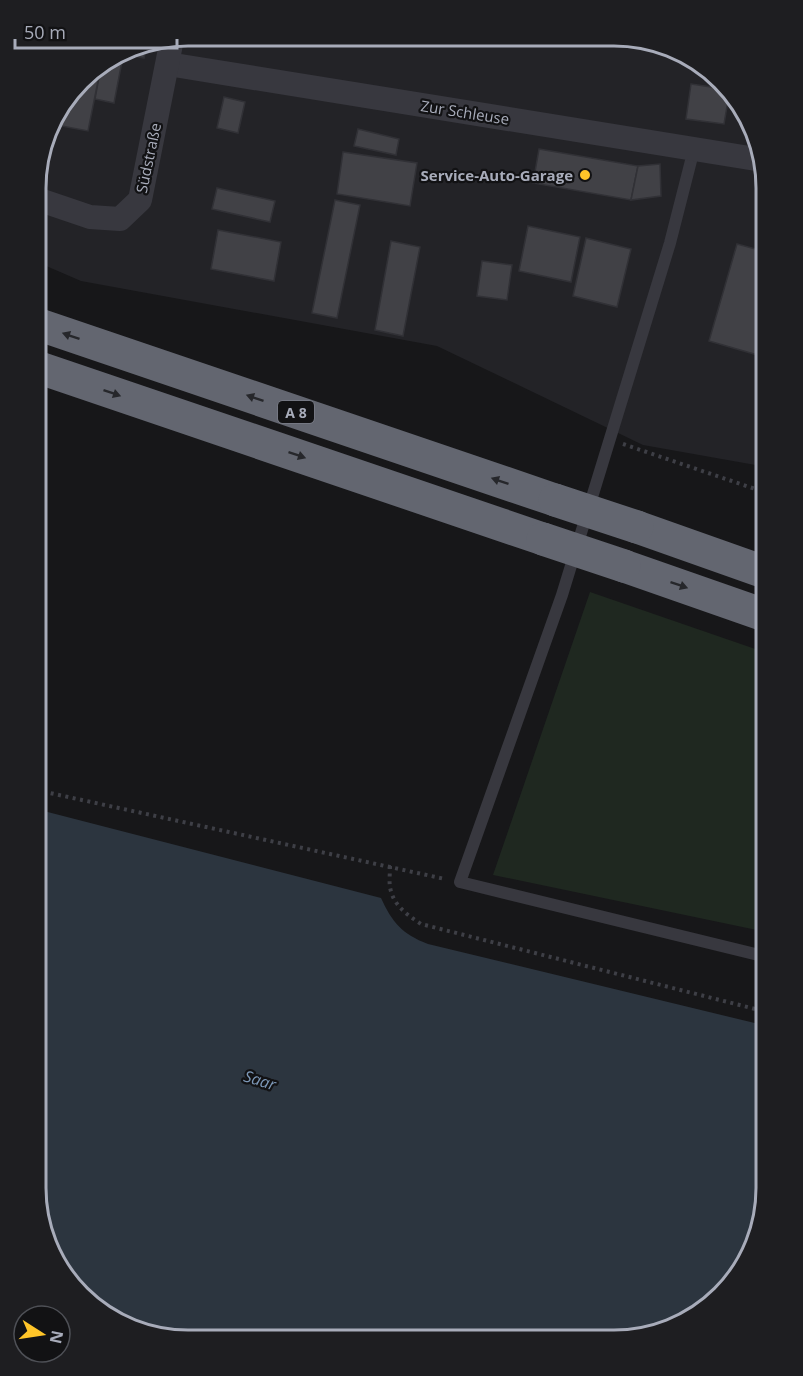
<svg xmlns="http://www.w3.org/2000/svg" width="803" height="1376" viewBox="0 0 803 1376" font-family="'Open Sans',sans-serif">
  <rect width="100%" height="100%" fill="#171719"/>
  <path fill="#232327" d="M189 36 644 39 715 74 759 139 767 189V467L643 445 437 346 81 281 37 262V169L52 121 88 74 130 47Z"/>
  <path fill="#1f2820" d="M590 592 767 653V932L493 875Z"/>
  <path fill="#2c353f" d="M36 809 381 898C392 922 402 934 428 944L767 1026V1198L736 1280 664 1332 614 1340 172 1339 147 1329 88 1302 44 1237 36 1187Z"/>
  <g fill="#414146" stroke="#313136" stroke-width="1.5">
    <path d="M147 44 144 58 124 54V51L130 47Z"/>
    <path d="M124 51 114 103 95 99 101 66Z"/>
    <path d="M101 66 88 131 51 124 88 74Z"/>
    <path d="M691 84 725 89 729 95 724 124 686 119Z"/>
    <path d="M224 97 245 102 238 133 217 128Z"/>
    <path d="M358 129 399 139 396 155 354 146Z"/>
    <path d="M539 149 638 166 631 200 533 183Z"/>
    <path d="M343 152 417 163 410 206 337 194Z"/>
    <path d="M660 164 661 196 631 200 638 166Z"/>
    <path d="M217 188 275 201 270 222 212 209Z"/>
    <path d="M335 200 360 205 337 318 312 313Z"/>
    <path d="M528 226 580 237 571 282 519 271Z"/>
    <path d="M218 230 281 242 274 281 211 269Z"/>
    <path d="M586 238 631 249 617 307 573 296Z"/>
    <path d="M391 241 420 247 403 336 375 330Z"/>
    <path d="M737 244 767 252V335L761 356 709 341Z"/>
    <path d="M482 261 512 265 507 300 477 296Z"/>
  </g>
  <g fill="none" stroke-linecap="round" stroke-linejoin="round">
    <g stroke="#3e3f46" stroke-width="4" stroke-dasharray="3 4.5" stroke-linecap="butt">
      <path d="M623 444 767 493"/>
      <path d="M36 790 445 879"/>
      <path d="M390 866C390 873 389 881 390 887 393 905 407 915 421 924L767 1012"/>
    </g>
    <path stroke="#38383f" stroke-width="12" d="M694 149 670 243 562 595 460 882 767 957"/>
    <g stroke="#38383f" stroke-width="24">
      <path d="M168 64 762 160"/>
      <path d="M37 199 90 217 120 219 140 200 172 39"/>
    </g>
    <g stroke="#636670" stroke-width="33">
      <path d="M37 324 555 500"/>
      <path d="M37 367 543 539"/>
      <path d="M637 527 767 573"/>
      <path d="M624 566 767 616"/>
    </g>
    <g stroke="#636670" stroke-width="33">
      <path d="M555 500 637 527"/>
      <path d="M543 539 624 566"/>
    </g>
  </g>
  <defs><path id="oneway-solid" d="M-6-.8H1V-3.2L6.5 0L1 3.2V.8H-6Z" transform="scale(1.5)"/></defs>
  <g fill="#26272b">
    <use href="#oneway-solid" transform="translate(71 336) rotate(-161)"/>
    <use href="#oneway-solid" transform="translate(112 393) rotate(19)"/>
    <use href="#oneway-solid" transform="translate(255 398) rotate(-161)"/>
    <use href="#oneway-solid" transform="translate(297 455) rotate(19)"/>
    <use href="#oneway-solid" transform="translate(500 481) rotate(-161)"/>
    <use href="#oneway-solid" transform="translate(679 585) rotate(19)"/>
  </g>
  <circle fill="#ffc529" stroke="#121214" stroke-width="2" cx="585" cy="175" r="6"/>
  <g text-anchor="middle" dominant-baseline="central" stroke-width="4.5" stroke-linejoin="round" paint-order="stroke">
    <rect fill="#121214" stroke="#7b7e88" stroke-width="1.5" x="278" y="401" width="36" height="22" rx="4.5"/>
    <g font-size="14" font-weight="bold" fill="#a8acba">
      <text x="296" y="412">A 8</text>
    </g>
    <g font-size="15" fill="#a8acba" stroke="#121214">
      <text transform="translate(465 112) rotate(9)">Zur Schleuse</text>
      <text transform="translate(148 158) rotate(-78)">Südstraße</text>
    </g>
    <g font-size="15" font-weight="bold" fill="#a8acba" stroke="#121214" text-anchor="end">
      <text x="573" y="175">Service-Auto-Garage</text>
    </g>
    <g font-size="16" font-style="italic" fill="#7d98b8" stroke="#121214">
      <text transform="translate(260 1080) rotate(17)">Saar</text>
    </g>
  </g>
  <path d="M0 0H803V1376H0ZM188 46H614A142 142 0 0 1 756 188V1188A142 142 0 0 1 614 1330H188A142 142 0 0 1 46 1188V188A142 142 0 0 1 188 46Z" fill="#1e1e21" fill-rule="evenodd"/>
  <path fill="none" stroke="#a8acba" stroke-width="3" d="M188 46H614A142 142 0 0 1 756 188V1188A142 142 0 0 1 614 1330H188A142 142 0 0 1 46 1188V188A142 142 0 0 1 188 46Z"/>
  <g transform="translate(42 1334) rotate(102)"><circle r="28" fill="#121214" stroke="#4e5056" stroke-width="1.5"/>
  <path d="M0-4.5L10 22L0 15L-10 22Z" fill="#ffc529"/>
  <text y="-9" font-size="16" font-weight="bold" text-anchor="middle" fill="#a8acba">N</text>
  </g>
  <path d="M15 39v9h162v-9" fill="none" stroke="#a8acba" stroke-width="3"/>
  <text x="24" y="39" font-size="18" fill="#a8acba" stroke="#121214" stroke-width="4.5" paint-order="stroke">50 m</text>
</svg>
